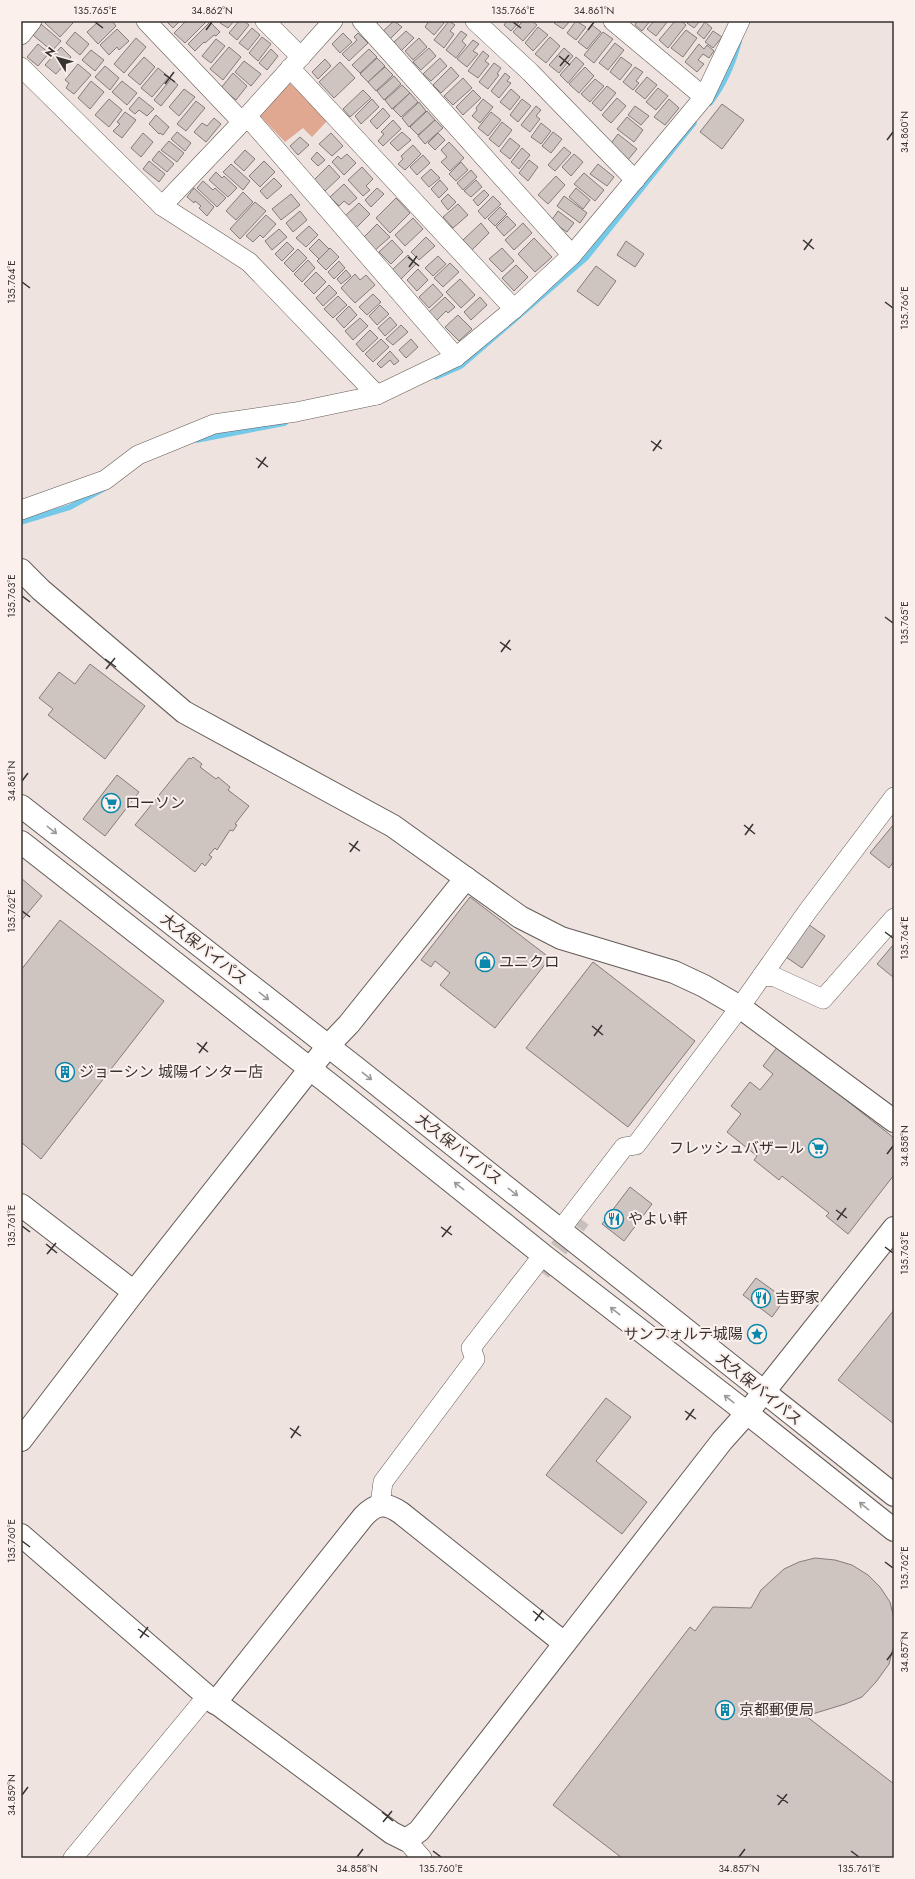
<svg xmlns="http://www.w3.org/2000/svg" width="915" height="1879" viewBox="0 0 915 1879" font-family="Jost,'Noto Sans JP',sans-serif">
  <rect width="100%" height="100%" fill="#eee3de"/>
  <path fill="#e0a791" d="M289 82 327 121 312 137 303 128 285 142 260 116Z"/>
  <g fill="none" stroke-linecap="round" stroke-linejoin="round">
    <g stroke="#74c9e9" stroke-width="5.5">
      <path d="M710 103C724 85 733 64 739 42"/>
      <path d="M436 377 461 366 586 258 694 123"/>
      <path d="M197 440 285 423"/>
      <path d="M21 522 70 507 105 488"/>
    </g>
  </g>
  <g fill="#cfc5c0" stroke="#857b78">
    <path d="M47 21H71L73 23 60 37 45 23Z"/>
    <path d="M99 21H112L116 26 98 44 87 32Z"/>
    <path d="M166 21H180L173 28Z"/>
    <path d="M186 21H207L185 43 174 33Z"/>
    <path d="M222 21H234L228 28 220 23Z"/>
    <path d="M239 21H244L249 25 237 40 229 33Z"/>
    <path d="M394 21 402 27 389 40 382 32Z"/>
    <path d="M429 21H441L444 23 434 35 425 27Z"/>
    <path d="M449 21 455 25 450 31 454 34 444 48 434 40Z"/>
    <path d="M507 21H520L511 31 504 25Z"/>
    <path d="M523 21H532L537 25 523 41 513 32Z"/>
    <path d="M556 21H570L563 29 554 23Z"/>
    <path d="M576 21 586 27 576 40 567 33Z"/>
    <path d="M637 21H650L642 31 635 25Z"/>
    <path d="M654 21H668L656 36 647 29Z"/>
    <path d="M675 21H681L686 25 668 48 659 40Z"/>
    <path d="M689 21H700L694 28 687 23Z"/>
    <path d="M210 22 220 32 216 36 214 35 205 43 204 42 195 51 188 44Z"/>
    <path d="M705 22 712 28 704 39 697 33Z"/>
    <path d="M41 24 61 41 52 51 33 35Z"/>
    <path d="M592 25 601 32 587 49 578 42Z"/>
    <path d="M538 27 548 35 533 51 525 43Z"/>
    <path d="M252 28 260 35 248 50 239 43Z"/>
    <path d="M117 29 129 41 119 50 117 47 109 55 100 45Z"/>
    <path d="M686 30 697 38 683 57 671 48Z"/>
    <path d="M406 31 414 38 401 51 393 43Z"/>
    <path d="M461 31 467 35 462 41 466 45 456 58 446 50Z"/>
    <path d="M713 31 722 37 713 48 705 42Z"/>
    <path d="M75 32 89 44 80 55 66 43Z"/>
    <path d="M603 32 613 39 594 63 584 55Z"/>
    <path d="M343 33 352 42 340 53 332 44Z"/>
    <path d="M358 33 368 43 349 61 342 54 357 40 354 37Z"/>
    <path d="M262 37 271 44 258 61 249 53Z"/>
    <path d="M550 37 560 46 546 63 535 54Z"/>
    <path d="M136 38 146 47 124 73 114 64Z"/>
    <path d="M419 38 427 47 413 60 405 51Z"/>
    <path d="M216 39 225 46 211 63 202 56Z"/>
    <path d="M473 40 479 44 473 51 478 54 467 67 457 59Z"/>
    <path d="M615 43 624 50 608 70 599 63Z"/>
    <path d="M38 44 49 53 38 66 27 57Z"/>
    <path d="M699 44 704 49 707 45 714 51 709 58 703 54 698 60 704 64 697 72 685 62Z"/>
    <path d="M61 47 71 57 56 74 45 65Z"/>
    <path d="M229 47 241 57 223 80 210 69Z"/>
    <path d="M429 48 436 56 421 70 413 62Z"/>
    <path d="M564 48 573 56 559 73 549 65Z"/>
    <path d="M271 49 278 56 267 70 259 63Z"/>
    <path d="M369 49 377 57 360 73 352 65Z"/>
    <path d="M91 50 104 60 95 71 82 60Z"/>
    <path d="M483 51 489 56 485 61 489 64 478 78 468 71Z"/>
    <path d="M144 57 155 67 140 85 128 75Z"/>
    <path d="M576 57 584 64 568 83 560 75Z"/>
    <path d="M621 57 632 65 620 80 610 72Z"/>
    <path d="M377 58 385 66 368 82 360 74Z"/>
    <path d="M440 58 447 66 431 81 423 74Z"/>
    <path d="M325 59 331 66 318 79 312 72Z"/>
    <path d="M244 61 261 74 251 86 235 72Z"/>
    <path d="M340 62 355 78 334 98 319 82Z"/>
    <path d="M494 63 501 68 497 74 499 75 488 89 479 82Z"/>
    <path d="M78 64 91 75 74 94 66 88 69 83 65 80Z"/>
    <path d="M105 66 119 78 110 90 95 77Z"/>
    <path d="M385 67 393 75 376 91 368 82Z"/>
    <path d="M451 67 459 76 441 93 433 85Z"/>
    <path d="M585 67 594 76 579 93 569 84Z"/>
    <path d="M635 67 643 72 636 81 639 83 633 90 623 82Z"/>
    <path d="M158 68 169 77 152 97 141 88Z"/>
    <path d="M233 73 247 86 236 100 221 88Z"/>
    <path d="M505 73 510 77 507 81 511 83 499 98 491 91Z"/>
    <path d="M394 76 401 84 384 100 377 91Z"/>
    <path d="M647 77 657 85 645 99 635 91Z"/>
    <path d="M463 78 472 88 453 105 444 96Z"/>
    <path d="M171 79 178 85 161 106 154 100Z"/>
    <path d="M595 79 604 86 590 102 581 94Z"/>
    <path d="M91 81 104 92 90 109 78 98Z"/>
    <path d="M122 81 137 93 127 105 112 92Z"/>
    <path d="M402 85 410 93 392 109 385 100Z"/>
    <path d="M607 86 616 93 601 111 592 103Z"/>
    <path d="M658 88 668 96 656 110 646 102Z"/>
    <path d="M184 89 195 97 179 116 169 107Z"/>
    <path d="M511 89 520 97 510 110 500 102Z"/>
    <path d="M363 90 371 98 350 117 343 109Z"/>
    <path d="M473 90 481 98 463 115 456 107Z"/>
    <path d="M410 93 418 102 401 117 393 109Z"/>
    <path d="M139 97 154 109 147 116 139 110 135 114 129 109Z"/>
    <path d="M617 98 626 106 611 123 602 115Z"/>
    <path d="M109 99 122 110 109 127 95 115Z"/>
    <path d="M372 99 379 107 361 124 355 116Z"/>
    <path d="M483 99 493 107 480 123 472 116 477 110 476 108Z"/>
    <path d="M522 99 531 106 518 122 510 115Z"/>
    <path d="M669 99 679 108 665 125 654 117Z"/>
    <path d="M196 101 205 108 186 131 177 124Z"/>
    <path d="M419 102 426 111 409 127 402 118Z"/>
    <path d="M722 104 744 120 722 149 700 132Z"/>
    <path d="M536 106 541 110 536 116 540 119 530 132 521 125Z"/>
    <path d="M635 106 649 116 641 125 628 115Z"/>
    <path d="M383 108 390 116 377 129 370 121Z"/>
    <path d="M427 111 435 120 418 135 410 127Z"/>
    <path d="M125 112 136 120 122 138 113 131 120 124 117 122Z"/>
    <path d="M491 112 501 120 488 136 478 128Z"/>
    <path d="M156 115 169 127 163 135 160 133 159 134 149 124Z"/>
    <path d="M627 117 643 130 634 142 617 129Z"/>
    <path d="M214 118 221 124 206 142 194 132 202 123 207 126Z"/>
    <path d="M393 120 401 129 383 146 378 141 384 134 381 132Z"/>
    <path d="M435 120 443 128 425 144 418 136Z"/>
    <path d="M502 122 512 130 499 147 489 139Z"/>
    <path d="M541 123 551 131 541 144 531 137Z"/>
    <path d="M177 132 191 143 185 151 171 139Z"/>
    <path d="M402 132 411 140 398 151 390 143Z"/>
    <path d="M553 132 562 139 551 153 542 146Z"/>
    <path d="M143 133 153 142 141 157 131 148Z"/>
    <path d="M331 133 343 146 332 156 319 144Z"/>
    <path d="M438 133 445 140 435 150 428 143Z"/>
    <path d="M618 134 637 149 627 161 609 146Z"/>
    <path d="M300 137 309 145 298 155 290 146Z"/>
    <path d="M510 138 520 146 510 159 500 151Z"/>
    <path d="M169 141 184 153 177 162 161 150Z"/>
    <path d="M449 142 464 158 450 171 441 162 447 157 441 150Z"/>
    <path d="M413 145 421 154 405 170 398 164 403 159 401 156Z"/>
    <path d="M564 147 571 153 555 171 548 165Z"/>
    <path d="M522 148 530 155 519 169 511 162Z"/>
    <path d="M245 150 255 159 244 171 234 162Z"/>
    <path d="M159 151 174 164 167 172 152 160Z"/>
    <path d="M317 152 325 160 318 166 311 159Z"/>
    <path d="M347 154 356 163 344 175 332 162 338 156 341 159Z"/>
    <path d="M574 154 583 162 571 176 562 167Z"/>
    <path d="M423 155 430 163 417 175 410 167Z"/>
    <path d="M529 160 538 167 528 181 519 173Z"/>
    <path d="M149 161 165 174 159 182 143 169Z"/>
    <path d="M264 161 275 172 260 187 249 176Z"/>
    <path d="M461 162 468 170 456 181 449 174Z"/>
    <path d="M231 164 250 181 243 190 223 172Z"/>
    <path d="M598 164 614 177 607 186 590 174Z"/>
    <path d="M329 165 340 177 325 191 314 180Z"/>
    <path d="M362 167 373 179 366 186 370 190 363 196 348 180Z"/>
    <path d="M431 169 440 178 429 187 421 178Z"/>
    <path d="M471 170 477 177 463 190 457 183Z"/>
    <path d="M216 172 222 178 224 176 237 188 228 197 209 180Z"/>
    <path d="M584 173 604 190 595 201 574 184Z"/>
    <path d="M556 176 565 185 548 204 538 195Z"/>
    <path d="M274 178 282 186 267 199 260 191Z"/>
    <path d="M440 180 448 189 439 198 431 189Z"/>
    <path d="M476 180 482 187 471 197 464 191Z"/>
    <path d="M203 181 213 190 215 188 226 198 217 207 197 188Z"/>
    <path d="M344 184 357 198 349 205 344 201 339 206 330 197Z"/>
    <path d="M194 188 214 207 207 216 199 208 201 206 195 201 194 203 187 197Z"/>
    <path d="M377 188 384 194 371 207 365 200Z"/>
    <path d="M576 188 590 200 583 209 569 197Z"/>
    <path d="M484 190 489 195 478 206 473 200Z"/>
    <path d="M243 192 253 202 236 220 226 211Z"/>
    <path d="M291 194 300 205 281 220 272 209Z"/>
    <path d="M448 194 456 202 448 210 441 201Z"/>
    <path d="M493 196 501 204 485 219 478 211Z"/>
    <path d="M564 196 587 213 580 223 557 206Z"/>
    <path d="M396 198 410 213 390 233 376 218Z"/>
    <path d="M255 202 266 211 240 239 230 229Z"/>
    <path d="M359 203 370 214 355 229 344 217Z"/>
    <path d="M458 204 468 215 453 228 443 217Z"/>
    <path d="M500 207 507 214 495 226 488 219Z"/>
    <path d="M300 211 307 220 293 232 286 223Z"/>
    <path d="M558 211 574 223 567 232 551 221Z"/>
    <path d="M266 215 276 224 263 238 260 235 253 242 246 236Z"/>
    <path d="M507 216 516 225 504 236 496 227Z"/>
    <path d="M413 218 423 229 405 246 395 235Z"/>
    <path d="M481 223 489 233 472 250 463 240Z"/>
    <path d="M523 223 532 233 514 250 505 240Z"/>
    <path d="M377 224 390 237 374 251 362 239Z"/>
    <path d="M309 226 318 235 306 247 296 238Z"/>
    <path d="M279 229 287 237 272 250 265 241Z"/>
    <path d="M426 237 435 246 419 260 411 252Z"/>
    <path d="M534 238 552 257 535 272 518 254Z"/>
    <path d="M319 239 329 249 319 259 309 249Z"/>
    <path d="M392 240 403 252 391 264 379 252Z"/>
    <path d="M626 241 644 254 635 267 617 255Z"/>
    <path d="M287 242 294 249 282 261 275 254Z"/>
    <path d="M330 248 339 257 326 270 317 261Z"/>
    <path d="M502 248 514 261 502 272 489 259Z"/>
    <path d="M298 249 307 258 293 272 284 263Z"/>
    <path d="M408 255 416 264 401 279 392 270Z"/>
    <path d="M438 256 446 264 433 276 425 268Z"/>
    <path d="M308 260 315 268 302 282 294 274Z"/>
    <path d="M339 261 345 268 334 279 328 272Z"/>
    <path d="M450 263 459 272 443 287 434 278Z"/>
    <path d="M516 265 528 277 514 291 502 278Z"/>
    <path d="M596 266 616 281 598 306 577 291Z"/>
    <path d="M418 269 428 280 417 291 407 280Z"/>
    <path d="M346 270 351 276 341 284 337 279Z"/>
    <path d="M316 272 326 282 314 294 304 284Z"/>
    <path d="M355 274 360 280 366 275 375 285 355 303 341 288Z"/>
    <path d="M460 279 475 295 461 308 446 292Z"/>
    <path d="M433 284 443 295 429 308 419 297Z"/>
    <path d="M329 285 337 293 323 306 316 298Z"/>
    <path d="M373 294 381 302 367 315 359 307Z"/>
    <path d="M338 296 347 305 333 318 324 309Z"/>
    <path d="M445 297 455 307 448 313 446 311 436 321 428 313Z"/>
    <path d="M480 297 487 305 471 320 464 312Z"/>
    <path d="M380 305 389 314 377 325 369 316Z"/>
    <path d="M349 306 357 315 344 328 336 319Z"/>
    <path d="M458 315 472 329 459 341 445 327Z"/>
    <path d="M390 317 397 325 385 336 378 328Z"/>
    <path d="M360 318 368 326 353 340 345 331Z"/>
    <path d="M401 325 408 332 393 345 386 339Z"/>
    <path d="M370 330 378 338 363 352 356 344Z"/>
    <path d="M381 339 389 347 373 362 365 354Z"/>
    <path d="M411 339 418 347 406 358 399 350Z"/>
    <path d="M390 351 399 361 394 365 390 360 381 368 377 364Z"/>
    <path d="M90 664 145 706 105 759 48 715 53 709 39 698 59 672 75 684Z"/>
    <path d="M193 757 202 764 200 767 216 779 218 777 230 787 228 790 249 806 235 824 237 825 233 831 230 830 217 850 215 848 209 855 212 857 205 866 202 863 195 872 135 825 189 758 191 759Z"/>
    <path d="M117 775 139 792 105 836 83 819Z"/>
    <path d="M894 824V861L889 868 870 853Z"/>
    <path d="M21 878 42 896 21 921Z"/>
    <path d="M470 897 550 958 495 1028 440 985 450 973 435 961 431 967 421 960Z"/>
    <path d="M60 920 164 1001 41 1159 21 1142V970Z"/>
    <path d="M805 922 825 936 802 968 783 955Z"/>
    <path d="M894 944V977H893L877 964Z"/>
    <path d="M593 962 695 1041 628 1127 526 1048Z"/>
    <path d="M778 1046 894 1138V1175L848 1234 826 1216 829 1213 782 1176 779 1180 754 1160 757 1156 727 1132 741 1114 731 1106 750 1082 760 1090 773 1074 763 1066Z"/>
    <path d="M630 1187 652 1204 624 1241 602 1224Z"/>
    <path d="M756 1278 785 1299 772 1317 743 1295Z"/>
    <path d="M894 1310V1424L838 1380Z"/>
    <path d="M606 1398 631 1417 596 1461 647 1502 622 1534 546 1475Z"/>
    <path d="M815 1558 835 1560 852 1565 868 1575 880 1587 890 1602 894 1619V1644L889 1664 876 1682 862 1697 845 1704 806 1716 894 1784V1858H622L553 1805 690 1627 695 1631 713 1607 751 1608 761 1590 784 1569 799 1562Z"/>
  </g>
  <g fill="none" stroke-linecap="round" stroke-linejoin="round">
    <path stroke="#c9c0bb" stroke-width="19" stroke-dasharray="19 10" stroke-linecap="butt" d="M541 1272 581 1219"/>
    <defs>
      <g id="minor">
        <path d="M146 21 242 122"/>
        <path d="M265 21 301 57"/>
        <path d="M362 21 572 255"/>
        <path d="M475 21 530 72 635 180"/>
        <path d="M613 21 704 97"/>
        <path d="M21 35 32 21"/>
        <path d="M21 67 162 206 249 262 377 395"/>
        <path d="M290 68 514 309"/>
        <path d="M247 116 456 357"/>
        <path d="M162 206 242 122 333 21"/>
        <path d="M21 510 105 480 138 455 214 424 296 412 377 395 456 357 514 309 572 255 704 97 740 21"/>
        <path d="M762 976 775 977 823 999 894 918"/>
        <path d="M561 1229 624 1147 636 1145 740 1007 807 912 894 797"/>
        <path d="M380 1505 383 1482 475 1359 471 1348 543 1255"/>
        <path d="M406 1840 422 1858"/>
        <path d="M73 1858 207 1696"/>
      </g>
      <g id="tertiary">
        <path d="M21 570 41 590 184 712 393 826 520 917 561 938 674 972 704 986 740 1007 894 1121"/>
        <path d="M21 1205 134 1292"/>
        <path d="M21 1440 134 1292 328 1046 349 1024 466 878"/>
        <path d="M21 1535 207 1696 392 1833 406 1840 419 1831 722 1441 747 1413 894 1228"/>
        <path d="M215 1703 363 1517C376 1503 385 1502 401 1513L564 1643"/>
      </g>
      <g id="trunk">
        <path d="M21 806 355 1067 894 1495"/>
        <path d="M21 842 337 1090 543 1255 747 1413 894 1530"/>
      </g>
    </defs>
    <use href="#minor" stroke="#655c58" stroke-width="20"/>
    <use href="#tertiary" stroke="#655c58" stroke-width="24"/>
    <use href="#trunk" stroke="#655c58" stroke-width="24"/>
    <use href="#minor" stroke="#fff" stroke-width="19"/>
    <use href="#tertiary" stroke="#fff" stroke-width="22"/>
    <use href="#trunk" stroke="#fff" stroke-width="22"/>
  </g>
  <defs><path id="oneway-shaft" d="M-6 0H5M1.5-3L5.5 0L1.5 3" fill="none" stroke-width="1.6" stroke-linecap="round" stroke-linejoin="round"/></defs>
  <g stroke="#9b9998">
    <use href="#oneway-shaft" transform="translate(52 830) rotate(38)"/>
    <use href="#oneway-shaft" transform="translate(264 996) rotate(38)"/>
    <use href="#oneway-shaft" transform="translate(367 1076) rotate(38)"/>
    <use href="#oneway-shaft" transform="translate(459 1186) rotate(-142)"/>
    <use href="#oneway-shaft" transform="translate(513 1192) rotate(38)"/>
    <use href="#oneway-shaft" transform="translate(615 1311) rotate(-142)"/>
    <use href="#oneway-shaft" transform="translate(729 1399) rotate(-142)"/>
    <use href="#oneway-shaft" transform="translate(864 1506) rotate(-141)"/>
  </g>
  <path fill="none" stroke="#373331" stroke-width="1.5" d="M95 22 103 28M513 22 521 28M206 30 212 22M588 30 594 22M559 56 570 65M560 66 569 55M164 74 175 82M165 84 174 72M887 140 893 132M803 240 814 249M804 250 812 239M408 257 419 266M409 267 417 256M22 282 30 288M885 302 893 308M651 441 662 449M653 451 661 440M256 458 268 467M258 468 266 457M22 596 30 602M885 617 893 623M500 642 511 650M501 652 510 640M105 659 116 667M106 669 115 658M22 781 28 773M744 825 755 834M745 835 753 824M349 843 360 851M350 852 358 841M22 911 30 917M885 932 893 938M592 1026 603 1035M594 1036 602 1025M197 1043 208 1052M199 1053 207 1042M887 1154 893 1146M836 1210 847 1218M837 1220 846 1208M22 1226 30 1232M441 1227 452 1235M442 1237 451 1226M46 1244 57 1253M885 1247 893 1253M47 1254 56 1243M685 1411 696 1419M686 1420 694 1409M290 1428 301 1436M291 1438 299 1426M22 1541 30 1547M885 1562 893 1568M533 1611 544 1620M535 1621 543 1610M138 1629 149 1637M140 1638 148 1627M887 1660 893 1652M22 1795 28 1787M777 1795 788 1803M778 1805 787 1794M382 1812 393 1821M383 1822 392 1811M433 1851 441 1857M851 1851 859 1857M357 1857 363 1849M739 1857 745 1849"/>
  <defs>
    <symbol id="supermarket-ring" viewBox="-11 -11 22 22"><circle r="9.5" fill="#fbf0ec" stroke="#0a88ab" stroke-width="1.5"/><path d="M-6-5.5h2.5l.6 2H6L4.5 2H-2.5L-4.4-4H-6ZM-1.5 3.2a1.3 1.3 0 1 0 .1 0ZM3 3.2a1.3 1.3 0 1 0 .1 0Z" fill="#0a88ab"/></symbol>
    <symbol id="shop-ring" viewBox="-11 -11 22 22"><circle r="9.5" fill="#fbf0ec" stroke="#0a88ab" stroke-width="1.5"/><path d="M-5-2.5h2.3a2.7 3.5 0 0 1 5.4 0H5L5.5 6h-11ZM-1.5-2.5h3a1.5 2.3 0 0 0-3 0Z" fill="#0a88ab"/></symbol>
    <symbol id="building-ring" viewBox="-11 -11 22 22"><circle r="9.5" fill="#fbf0ec" stroke="#0a88ab" stroke-width="1.5"/><path d="M-4-6H4V6H1V3H-1V6H-4ZM-2.5-4.3h1.7v1.8h-1.7ZM.8-4.3h1.7v1.8H.8ZM-2.5-1h1.7V.8h-1.7ZM.8-1h1.7V.8H.8Z" fill="#0a88ab"/></symbol>
    <symbol id="restaurant-ring" viewBox="-11 -11 22 22"><circle r="9.5" fill="#fbf0ec" stroke="#0a88ab" stroke-width="1.5"/><path d="M-5-6h1v4h1v-4h1v4h1v-4h1v5L-1.5 .5V6h-2V.5L-5-1ZM5-6V6H3V1.5H1.5Q1.5-4 5-6Z" fill="#0a88ab"/></symbol>
    <symbol id="sight-ring" viewBox="-11 -11 22 22"><circle r="9.5" fill="#fbf0ec" stroke="#0a88ab" stroke-width="1.5"/><path d="M0-6L1.8-2.2L6-1.7L2.9 1.2L3.7 5.4L0 3.3L-3.7 5.4L-2.9 1.2L-6-1.7L-1.8-2.2Z" fill="#0a88ab"/></symbol>
  </defs>
  <g fill-rule="evenodd">
    <use href="#supermarket-ring" x="100" y="792" width="22" height="22"/>
    <use href="#shop-ring" x="474" y="951" width="22" height="22"/>
    <use href="#building-ring" x="54" y="1061" width="22" height="22"/>
    <use href="#supermarket-ring" x="807" y="1137" width="22" height="22"/>
    <use href="#restaurant-ring" x="603" y="1208" width="22" height="22"/>
    <use href="#restaurant-ring" x="750" y="1287" width="22" height="22"/>
    <use href="#sight-ring" x="746" y="1323" width="22" height="22"/>
    <use href="#building-ring" x="714" y="1699" width="22" height="22"/>
  </g>
  <g text-anchor="middle" dominant-baseline="central" stroke-width="4" stroke-linejoin="round" paint-order="stroke">
    <g font-size="15" fill="#373331" stroke="#fbf0ec" text-anchor="start">
      <text x="125" y="803">ローソン</text>
      <text x="499" y="962">ユニクロ</text>
      <text x="79" y="1072">ジョーシン 城陽インター店</text>
      <text x="804" y="1148" text-anchor="end">フレッシュバザール</text>
      <text x="628" y="1219">やよい軒</text>
      <text x="775" y="1298">吉野家</text>
      <text x="743" y="1334" text-anchor="end">サンフォルテ城陽</text>
      <text x="739" y="1710">京都郵便局</text>
    </g>
    <g font-size="15" fill="#373331" stroke="#fbf0ec">
      <text transform="translate(204 949) rotate(38)">大久保バイパス</text>
      <text transform="translate(459 1149) rotate(38)">大久保バイパス</text>
      <text transform="translate(759 1389) rotate(39)">大久保バイパス</text>
    </g>
  </g>
  <rect width="915" height="1879" fill="none" stroke="#fbf0ec" stroke-width="44"/>
  <g transform="translate(58 58) rotate(307)" stroke="#fbf0ec" stroke-width="3" paint-order="stroke">
  <path d="M0-3L7 15L0 10L-7 15Z" fill="#373331"/>
  <text y="-6" font-size="11" font-weight="bold" text-anchor="middle" fill="#373331">N</text>
  </g>
  <rect x="22" y="22" width="871" height="1835" fill="none" stroke="#373331" stroke-width="1.5"/>
  <g font-size="10" text-anchor="middle" fill="#373331">
    <text x="95" y="14">135.765°E</text>
    <text x="212" y="14">34.862°N</text>
    <text x="513" y="14">135.766°E</text>
    <text x="594" y="14">34.861°N</text>
    <text transform="translate(904 132) rotate(-90)" y="4">34.860°N</text>
    <text transform="translate(11 282) rotate(-90)" y="4">135.764°E</text>
    <text transform="translate(904 308) rotate(-90)" y="4">135.766°E</text>
    <text transform="translate(11 596) rotate(-90)" y="4">135.763°E</text>
    <text transform="translate(904 623) rotate(-90)" y="4">135.765°E</text>
    <text transform="translate(11 781) rotate(-90)" y="4">34.861°N</text>
    <text transform="translate(11 911) rotate(-90)" y="4">135.762°E</text>
    <text transform="translate(904 938) rotate(-90)" y="4">135.764°E</text>
    <text transform="translate(904 1146) rotate(-90)" y="4">34.858°N</text>
    <text transform="translate(11 1226) rotate(-90)" y="4">135.761°E</text>
    <text transform="translate(904 1253) rotate(-90)" y="4">135.763°E</text>
    <text transform="translate(11 1541) rotate(-90)" y="4">135.760°E</text>
    <text transform="translate(904 1568) rotate(-90)" y="4">135.762°E</text>
    <text transform="translate(904 1652) rotate(-90)" y="4">34.857°N</text>
    <text transform="translate(11 1795) rotate(-90)" y="4">34.859°N</text>
    <text x="357" y="1872">34.858°N</text>
    <text x="441" y="1872">135.760°E</text>
    <text x="739" y="1872">34.857°N</text>
    <text x="859" y="1872">135.761°E</text>
  </g>
</svg>
